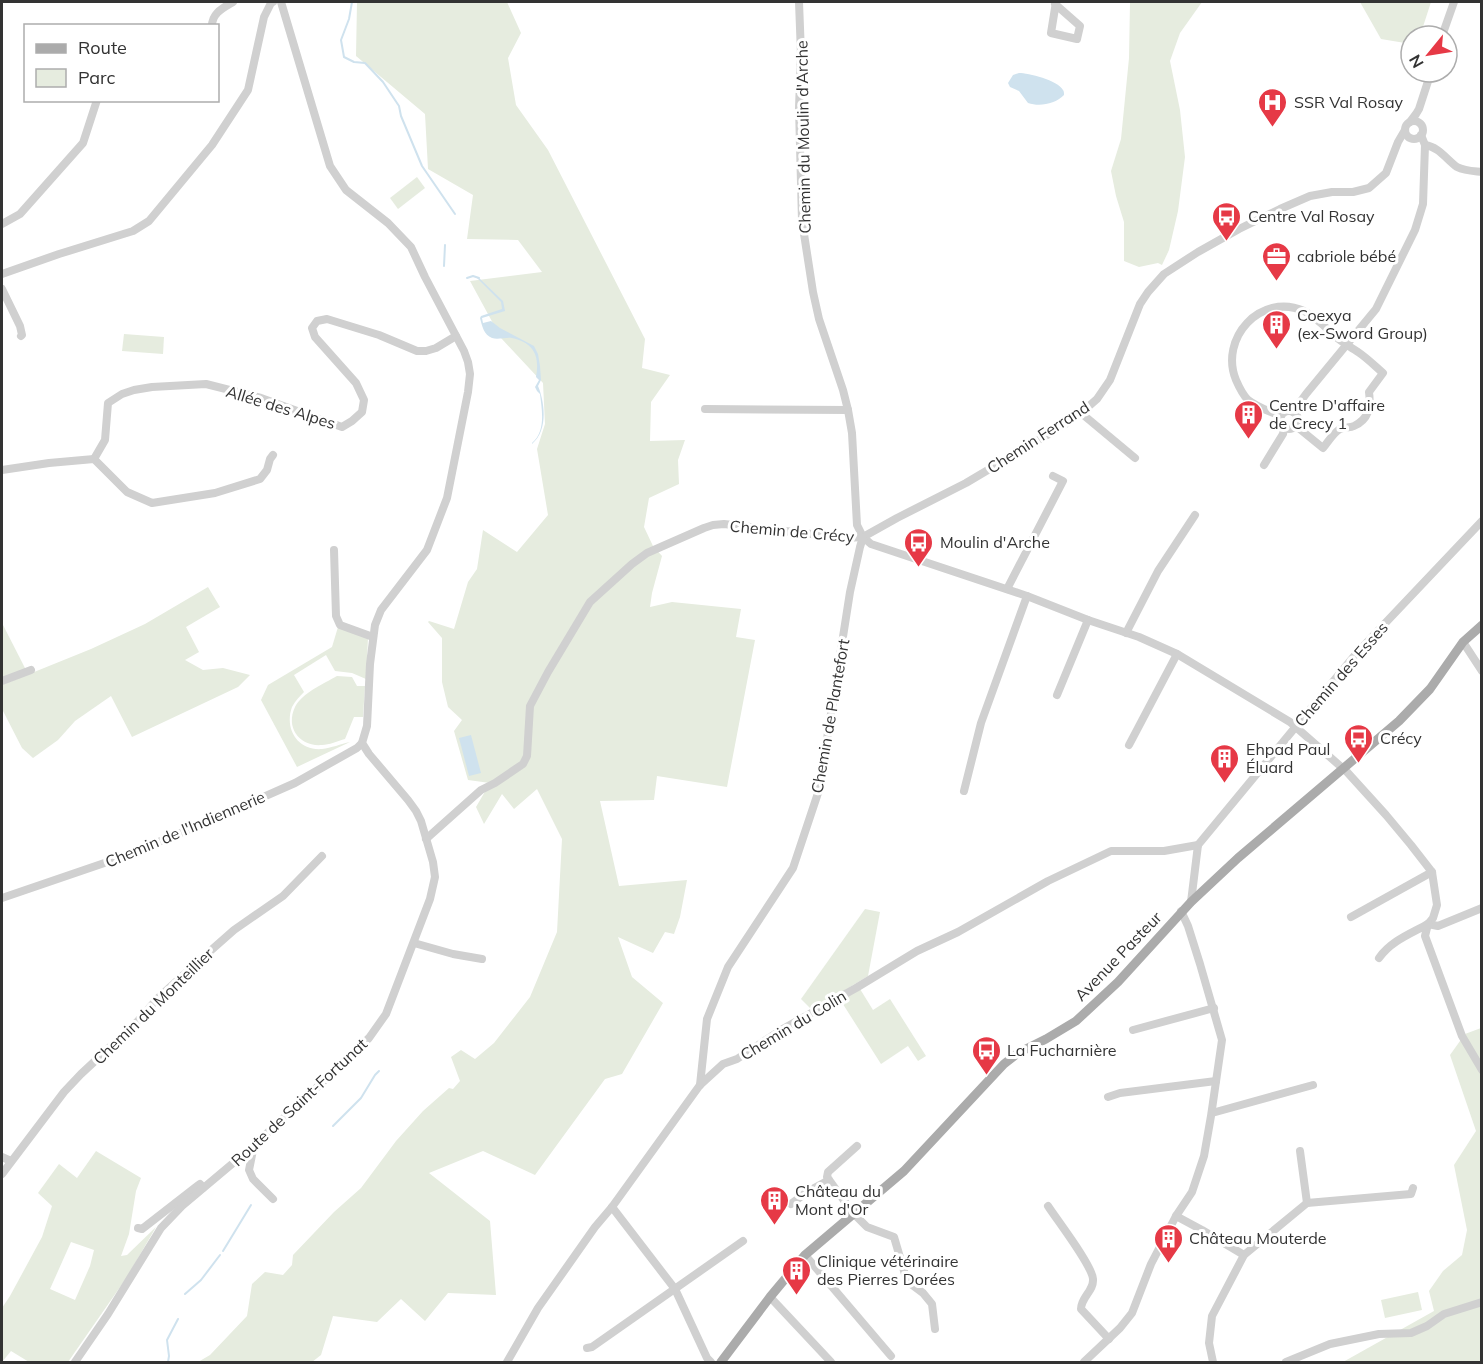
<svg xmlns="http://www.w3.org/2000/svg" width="1483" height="1364" viewBox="0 0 1483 1364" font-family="Mulish,sans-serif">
  <rect width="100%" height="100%" fill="#fff"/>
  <g fill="#e6ecdf" fill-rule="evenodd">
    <path d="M357 2H507L521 33 508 58 516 105 548 150 645 339 642 368 670 375 651 402 650 441 685 440 678 460 679 484 649 498 644 527 653 546 662 556 652 593 650 607 672 602 741 609 736 637 755 640 727 787 657 776 654 800 600 801 619 886 687 880 680 917 674 934 665 932 653 953 618 937 632 977 663 1003 622 1074 605 1079 535 1175 483 1151 429 1173 490 1221 496 1295 448 1293 425 1321 401 1299 377 1322 333 1316 321 1355 312 1362H198L210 1355 247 1316 252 1284 265 1272 283 1275 292 1265 293 1255 334 1212 361 1188 396 1141 423 1111 449 1088 453 1089 460 1081 451 1057 461 1050 475 1059 494 1043 530 997 557 932 562 839 537 789 514 809 502 794 484 824 476 807 490 783 468 780 454 731 462 720 448 707 442 682V638L428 622 429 621 454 629 468 582 477 569 483 530 517 552 548 515 537 449 545 424 543 383 501 338 470 281 542 272 518 240 467 239 473 195 428 169 425 114 356 56Z"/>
    <path d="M1130 2H1202L1180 33 1170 61 1180 110 1185 157 1178 211 1169 250 1162 265 1158 263 1139 267 1124 261V222L1116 196 1111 171 1121 139 1129 58Z"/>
    <path d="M1360 2H1431L1420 36H1411V44L1381 39Z"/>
    <path d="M417 177 425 188 398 209 390 198Z"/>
    <path d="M124 334 164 337 163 354 122 351Z"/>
    <path d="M208 587 220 607 186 627 199 652 185 660 203 670 223 668 250 675 238 687 132 737 111 696 75 721 58 740 33 758 22 748 2 709V685L91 649 145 624Z"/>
    <path d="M2 623 26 670 2 678Z"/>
    <path d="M338 627 368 638 366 679 352 673 335 671 326 655 294 675 304 692C300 696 295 701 292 707 284 729 298 751 322 749 331 748 341 744 350 742L297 767 261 700 268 685 332 647Z"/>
    <path d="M337 676 352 677 357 686H365L363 717H354L345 739C338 741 329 745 322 745 300 747 285 728 295 707 302 693 323 684 337 676Z"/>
    <path d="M865 909 880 912 868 976 812 1010 801 999Z"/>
    <path d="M860 989 873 1010 890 999 926 1056 918 1061 908 1046 881 1064 841 1001Z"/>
    <path d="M1481 1028V1362H1343L1434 1311 1429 1291 1443 1271 1462 1255 1467 1230 1454 1165 1476 1131 1450 1055 1465 1034Z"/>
    <path d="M96 1151 141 1178 136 1191 129 1234 121 1256 127 1255 156 1227 127 1277 68 1362H29L11 1351 2 1362V1308L10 1296 42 1237 52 1206 38 1193 59 1164 77 1178ZM71 1242 94 1250 90 1266 75 1300 50 1289Z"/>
    <path d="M1418 1292 1422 1310 1385 1318 1381 1300Z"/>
  </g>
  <g fill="#cfe2ee">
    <path d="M1019 73C1028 73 1058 80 1063 90 1064 91 1064 93 1064 95 1055 104 1040 107 1028 103L1019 91 1010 87 1008 83 1013 75Z"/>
    <path d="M478 277 503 301 505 311 482 318 483 323 491 321 500 328 534 346 538 354 540 366 541 380 538 386C545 403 548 431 532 444V443C546 431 542 411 540 394L537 391 535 387 539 380 536 377C540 356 534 343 512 338 506 337 498 340 492 338 484 335 482 326 480 318L481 316 502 309 501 302 477 278Z"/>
    <path d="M471 735 481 773 469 776 459 738Z"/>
  </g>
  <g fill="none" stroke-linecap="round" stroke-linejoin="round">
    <g stroke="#cfe2ee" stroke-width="2">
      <path d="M352 2 349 19 341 40 344 57 354 62 365 63 383 82 399 106 401 116 422 166 455 214"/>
      <path d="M444 266 445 245"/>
      <path d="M467 278 473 276 479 278"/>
      <path d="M333 1126 361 1098 375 1075 379 1071"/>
      <path d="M223 1251 251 1205"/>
      <path d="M185 1294 201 1280 220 1255"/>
      <path d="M168 1362 169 1356 167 1340 178 1319"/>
    </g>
    <g stroke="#d0d0d0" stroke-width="8">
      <path d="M799 2 801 54 799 108 802 221 813 292 819 319 843 390 848 410 852 433 857 525 863 537 871 544 1027 596 1088 620 1139 637 1177 654 1290 722 1347 772 1386 815 1411 845 1432 872 1437 905 1433 918 1428 924 1425 936 1462 1036 1482 1070"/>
      <path d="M1055 4 1080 26 1077 39 1051 33 1056 2"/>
      <path d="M212 26C212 13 223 8 233 2"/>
      <path d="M1442 36 1454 2"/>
      <circle cx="1414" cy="130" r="9"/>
      <path d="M1410 122 1416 114 1419 109 1431 72"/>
      <path d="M1425 145C1439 147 1446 159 1457 167 1465 171 1473 171 1482 172"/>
      <path d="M2 224 20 214 83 143 97 100"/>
      <path d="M2 274 59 254 133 231 149 221 212 145 248 90 264 17 271 3 273 2"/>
      <path d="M2 289 20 326 22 335 21 336"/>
      <path d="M705 409 848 410"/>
      <circle cx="1289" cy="420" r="9"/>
      <path d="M1293 412 1306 394 1376 309 1415 230 1423 204 1425 145 1421 135"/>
      <path d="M1081 413 1135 458"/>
      <path d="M1281 416C1270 412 1257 407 1248 400 1243 395 1239 387 1236 380 1219 339 1260 292 1304 311 1316 317 1326 328 1336 337 1343 343 1351 347 1358 352 1367 358 1375 366 1383 373L1369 392C1371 407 1369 419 1354 426 1350 428 1344 427 1340 429 1334 432 1328 442 1323 448L1296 426"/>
      <path d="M94 459 105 440 108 403 122 394 134 390 152 387 206 384 261 398 342 427 352 421 362 412 364 400 356 383 315 337 312 328 317 321 327 319 379 335 417 351H426L436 348 456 336"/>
      <path d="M1264 465 1283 434 1284 428"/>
      <path d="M2 470 49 463 94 459 127 492 152 503 215 493 260 479 267 470 270 459 273 455"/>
      <path d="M334 550 336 616 340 625 373 637"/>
      <path d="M1007 589 1063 481 1053 476"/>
      <path d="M1126 633 1158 571 1195 515"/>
      <path d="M1463 642 1482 671"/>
      <path d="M2 681 31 670"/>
      <path d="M1057 695 1088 620"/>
      <path d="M1129 745 1177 654"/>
      <path d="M964 791 981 723 1027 596"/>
      <path d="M426 839 481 790 495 783 523 764 527 756 530 706 548 672 590 602 632 564 647 553 704 528 713 525 724 524 846 538 863 537 897 518 966 483 1064 425 1081 413 1097 399 1110 380 1140 304 1148 292 1164 274 1198 252 1239 229 1280 209 1310 196 1332 192H1353L1369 188 1386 173 1398 142 1405 130"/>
      <path d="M2 898 119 858 188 830 295 783 357 748 362 743"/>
      <path d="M1191 902 1198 845 1355 655 1482 521"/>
      <path d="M1351 917 1432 872"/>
      <path d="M1428 924 1438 926 1482 908"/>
      <path d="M414 943 453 954 482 959"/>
      <path d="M1379 958C1391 941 1410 934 1428 924"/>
      <path d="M1133 1030 1214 1008"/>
      <path d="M700 1085 707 1019 728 967 793 868 819 790 850 592 860 547 863 537"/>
      <path d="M1108 1097 1120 1093 1216 1081"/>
      <path d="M1212 1113 1313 1085"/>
      <path d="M857 1146 828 1172 827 1177 853 1213 867 1227 894 1237 907 1281 923 1293 932 1304 935 1329"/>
      <path d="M251 1148 253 1150 249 1170 253 1179 273 1199"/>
      <path d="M1300 1151 1307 1203"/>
      <path d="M2 1157 11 1161"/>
      <path d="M2 1174 64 1092 81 1074 137 1022 157 999 200 960 234 930 283 896 322 856"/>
      <path d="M791 1204 807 1192 829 1180"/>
      <path d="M1048 1206C1057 1220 1092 1265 1093 1279 1094 1291 1081 1297 1081 1309L1109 1339"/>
      <path d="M612 1207 675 1289 707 1358 711 1362"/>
      <path d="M1176 1216 1202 1230 1244 1255"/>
      <path d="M138 1228 142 1229 196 1187 200 1184 203 1188"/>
      <path d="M805 1255 891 1356"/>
      <path d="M770 1297 831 1362"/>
      <path d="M587 1348 592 1347 743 1241"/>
      <path d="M75 1362 108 1314 161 1228 182 1206 251 1148 340 1066 369 1038 386 1014 430 899 435 877 433 862 421 821 416 811 408 800 369 754 362 743 367 726 370 664 375 625 381 610 427 550 447 498 468 392 470 374 468 362 464 351 425 277 411 247 388 223 346 190 330 166 281 2"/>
      <path d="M507 1362 538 1308 595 1227 612 1207 700 1085 723 1064 737 1059 781 1030 856 988 917 951 958 932 1048 881 1111 851H1164L1198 845"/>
      <path d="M1084 1362 1120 1328 1132 1313 1151 1264 1176 1216 1192 1192 1204 1156 1211 1116 1222 1040 1200 964 1188 926 1181 911"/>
      <path d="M1213 1362 1209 1343 1212 1316 1244 1255 1307 1203 1411 1194 1413 1188"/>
      <path d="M1286 1362 1330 1344 1379 1334 1411 1333 1427 1326 1444 1314 1482 1302"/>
    </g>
    <path stroke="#ababab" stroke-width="9" d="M721 1362 770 1297 805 1255 904 1171 1004 1064 1018 1053 1046 1039 1076 1021 1118 982 1191 902 1238 858 1399 721 1430 689 1463 642 1482 625"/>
  </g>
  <defs>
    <symbol id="hospital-pin" viewBox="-11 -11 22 30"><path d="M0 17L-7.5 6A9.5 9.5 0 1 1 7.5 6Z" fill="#e63946" stroke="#fff"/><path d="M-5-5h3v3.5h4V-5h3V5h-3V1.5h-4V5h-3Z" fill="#fff"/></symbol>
    <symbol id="bus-pin" viewBox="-11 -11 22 30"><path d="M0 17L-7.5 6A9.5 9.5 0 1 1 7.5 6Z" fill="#e63946" stroke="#fff"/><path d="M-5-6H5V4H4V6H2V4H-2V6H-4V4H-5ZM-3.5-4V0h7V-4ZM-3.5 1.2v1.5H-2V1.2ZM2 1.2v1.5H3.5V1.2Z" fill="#fff"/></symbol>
    <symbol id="office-pin" viewBox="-11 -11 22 30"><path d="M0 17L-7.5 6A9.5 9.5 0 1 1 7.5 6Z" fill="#e63946" stroke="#fff"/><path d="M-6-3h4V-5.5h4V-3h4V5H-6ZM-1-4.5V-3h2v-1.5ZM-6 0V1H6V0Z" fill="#fff"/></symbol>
    <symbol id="building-pin" viewBox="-11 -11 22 30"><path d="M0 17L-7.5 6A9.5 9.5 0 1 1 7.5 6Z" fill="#e63946" stroke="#fff"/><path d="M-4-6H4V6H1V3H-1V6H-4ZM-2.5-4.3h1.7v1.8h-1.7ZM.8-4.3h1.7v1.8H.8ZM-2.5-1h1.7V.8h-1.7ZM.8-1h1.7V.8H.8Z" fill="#fff"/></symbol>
  </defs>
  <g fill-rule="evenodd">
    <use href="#hospital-pin" x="1256" y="86" width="33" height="45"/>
    <use href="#bus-pin" x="1210" y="200" width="33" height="45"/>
    <use href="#office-pin" x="1260" y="240" width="33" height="45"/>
    <use href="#building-pin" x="1260" y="308" width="33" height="45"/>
    <use href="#building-pin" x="1232" y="398" width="33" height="45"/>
    <use href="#bus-pin" x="902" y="526" width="33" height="45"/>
    <use href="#bus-pin" x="1342" y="722" width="33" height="45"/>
    <use href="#building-pin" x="1208" y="742" width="33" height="45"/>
    <use href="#bus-pin" x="970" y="1034" width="33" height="45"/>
    <use href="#building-pin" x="758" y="1184" width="33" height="45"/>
    <use href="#building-pin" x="1152" y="1222" width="33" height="45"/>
    <use href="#building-pin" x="780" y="1254" width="33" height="45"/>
  </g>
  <g text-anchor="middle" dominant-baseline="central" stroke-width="6" stroke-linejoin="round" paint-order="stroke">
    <g font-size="16" fill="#333" stroke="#fff" text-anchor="start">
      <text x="1294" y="102">SSR Val Rosay</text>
      <text x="1248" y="216">Centre Val Rosay</text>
      <text x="1297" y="256">cabriole bébé</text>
      <text x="1297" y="315">Coexya<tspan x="1297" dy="18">(ex-Sword Group)</tspan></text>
      <text x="1269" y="405">Centre D'affaire<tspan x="1269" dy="18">de Crecy 1</tspan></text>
      <text x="940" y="542">Moulin d'Arche</text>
      <text x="1380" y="738">Crécy</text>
      <text x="1246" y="749">Ehpad Paul<tspan x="1246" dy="18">Éluard</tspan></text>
      <text x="1007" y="1050">La Fucharnière</text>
      <text x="795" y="1191">Château du<tspan x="795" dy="18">Mont d'Or</tspan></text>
      <text x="1189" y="1238">Château Mouterde</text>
      <text x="817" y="1261">Clinique vétérinaire<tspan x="817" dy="18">des Pierres Dorées</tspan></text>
    </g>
    <g font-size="16" fill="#333" stroke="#fff">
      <text transform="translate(803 137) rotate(-91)">Chemin du Moulin d'Arche</text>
      <text transform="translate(281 407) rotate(17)">Allée des Alpes</text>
      <text transform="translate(1038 437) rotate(-33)">Chemin Ferrand</text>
      <text transform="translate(792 531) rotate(5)">Chemin de Crécy</text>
      <text transform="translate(1341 674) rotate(-49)">Chemin des Esses</text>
      <text transform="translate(830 716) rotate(-80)">Chemin de Plantefort</text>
      <text transform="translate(185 829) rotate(-23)">Chemin de l'Indiennerie</text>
      <text transform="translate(1118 956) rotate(-46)">Avenue Pasteur</text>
      <text transform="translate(153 1006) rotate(-44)">Chemin du Monteillier</text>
      <text transform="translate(793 1025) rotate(-31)">Chemin du Colin</text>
      <text transform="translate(299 1102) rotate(-43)">Route de Saint-Fortunat</text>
    </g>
  </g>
  <rect width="1483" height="1364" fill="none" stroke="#333333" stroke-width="6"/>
  <rect x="24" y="24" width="195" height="78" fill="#ffffff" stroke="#adadad" stroke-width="1.5"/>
  <rect x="36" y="44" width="30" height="9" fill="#ababab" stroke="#adadad" stroke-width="1.5"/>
  <text x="78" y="54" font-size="18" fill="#333333">Route</text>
  <rect x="36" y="69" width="30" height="18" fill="#e6ecdf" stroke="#adadad" stroke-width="1.5"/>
  <text x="78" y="84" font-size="18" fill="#333333">Parc</text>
  <g transform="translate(1429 54) rotate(240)"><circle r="28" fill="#ffffff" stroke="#adadad" stroke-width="1.5"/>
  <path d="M0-4.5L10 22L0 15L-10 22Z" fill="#e63946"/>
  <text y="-9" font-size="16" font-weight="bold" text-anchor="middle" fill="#333333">N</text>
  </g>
</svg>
